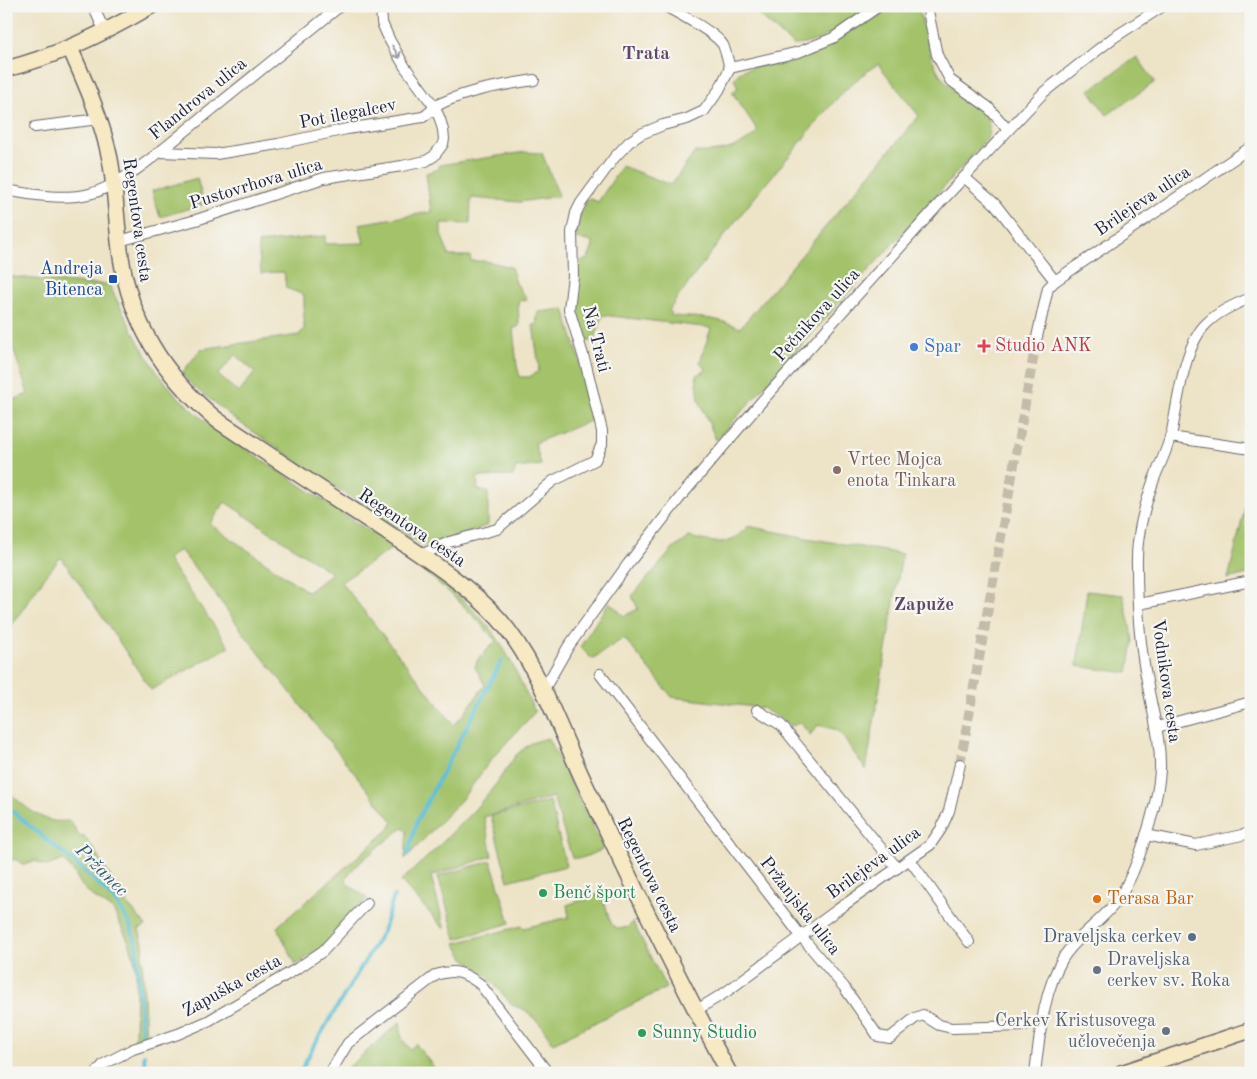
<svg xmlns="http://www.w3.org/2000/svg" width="1257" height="1079" viewBox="0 0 1257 1079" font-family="'Old Standard TT',serif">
  <rect width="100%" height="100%" fill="#f6f6f2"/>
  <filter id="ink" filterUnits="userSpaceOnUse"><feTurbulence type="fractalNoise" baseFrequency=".02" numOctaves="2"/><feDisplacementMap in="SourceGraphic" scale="10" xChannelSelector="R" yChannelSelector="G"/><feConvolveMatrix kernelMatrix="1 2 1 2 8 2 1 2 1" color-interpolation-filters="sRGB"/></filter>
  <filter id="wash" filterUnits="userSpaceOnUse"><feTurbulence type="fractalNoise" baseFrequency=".0096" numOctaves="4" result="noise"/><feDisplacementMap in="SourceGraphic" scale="20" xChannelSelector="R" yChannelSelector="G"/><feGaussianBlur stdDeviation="1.12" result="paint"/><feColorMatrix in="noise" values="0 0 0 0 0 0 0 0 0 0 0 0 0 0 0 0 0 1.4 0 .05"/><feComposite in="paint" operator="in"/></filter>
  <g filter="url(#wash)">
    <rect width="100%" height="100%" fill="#ede3c6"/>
    <g fill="#a3c269" stroke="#627252" fill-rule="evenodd">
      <path d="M748 6H871C847 22 822 45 793 45Z"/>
      <path d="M888 6 917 7C928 31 927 62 946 82 963 100 998 109 987 139L716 440 699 400 696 375 704 372 706 369 700 362 711 328 603 315 594 341H583L574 316 577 262 588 259 593 246 592 242 576 238 580 215 589 198 598 202 622 166 671 185 695 152C718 153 741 149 758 131L732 92 738 88 734 79 741 71 834 41ZM878 64 919 116C859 186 800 258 740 328 714 316 699 318 672 316L669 310C709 254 751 200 796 148 820 118 845 84 878 64Z"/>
      <path d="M1137 57 1155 82 1107 115 1089 90Z"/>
      <path d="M525 152 542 153 559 196 520 202 471 198 470 224 441 223V234L449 256H470L471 261H486L511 267 516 283 527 300 518 301 519 326 513 329 517 366 520 377H529L538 372 539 367 533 325H536L538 312 564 309 588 387 595 419 535 443 541 465 516 468 513 476 477 477 478 490 488 492V525L431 546 419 543 236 420 192 385 182 373 201 349 299 335 304 329V295L286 288 284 272 261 273 258 243 325 236V244L364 243 359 224 431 212 426 173 439 169V165ZM235 355 255 372 239 393 218 375Z"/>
      <path d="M197 178 204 204 160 217 152 191Z"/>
      <path d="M6 276 83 284H107L110 287 139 343 157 372 176 395 207 423 432 573C456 593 480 614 498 639 511 659 524 689 535 712L494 756 462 799 405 859 407 831 403 827C393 836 351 867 347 877 345 880 347 881 348 884L367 898 342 928 323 947 296 965 277 927 387 831 393 822 245 635 208 584 180 550 167 559 229 647 151 690 112 631 61 557 44 578 6 634V403L28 394 6 327ZM225 502 332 573 308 592 210 524ZM391 549C432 573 466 606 496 641L478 659 475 667 485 685 464 714 454 725 341 582Z"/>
      <path d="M1248 495H1251V573L1228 579Z"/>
      <path d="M748 526 807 538 902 554 866 770 838 730 818 725 810 735 800 722 793 726 762 708 672 697 624 638 592 659 580 647 609 602 624 616 638 609 632 596 673 549 689 537C715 543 728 548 748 526Z"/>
      <path d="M1087 591 1123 595 1133 640 1128 673 1077 666Z"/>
      <path d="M548 738 604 849 582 858H572L553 797 484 817 492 856 431 876 445 930 401 881 435 850 476 808 496 784 516 755 531 743Z"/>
      <path d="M6 788C16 801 36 817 53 821 58 822 65 821 70 821L79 835 84 836 95 851 125 901 146 926 139 929C141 940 146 945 142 956L146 1041 135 1045 136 972 134 958 129 942 113 910 92 896 81 885 74 872 63 860 47 866 35 861 24 865 15 859 11 861 6 858Z"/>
      <path d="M550 801 566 866 508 881 491 816Z"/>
      <path d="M491 861 510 923 456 939 438 876Z"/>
      <path d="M602 893 609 918 612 925 619 929 628 927 633 922 666 988 553 1043 540 1024 525 1010 512 1005 494 984 478 968 464 958 455 943 522 926 524 928 569 917 567 905Z"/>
      <path d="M400 1022 402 1039 410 1049 416 1044 438 1073H342Z"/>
    </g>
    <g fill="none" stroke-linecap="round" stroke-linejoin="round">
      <g stroke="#55bcd2" stroke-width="4">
        <path d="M6 806 89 875 116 902 129 923 136 943 142 1038"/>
        <path d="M408 854 417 821 502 660"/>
        <path d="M144 1055 145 1073"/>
        <path d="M300 1073 313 1047 383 931 394 896"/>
      </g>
    </g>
  </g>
  <g filter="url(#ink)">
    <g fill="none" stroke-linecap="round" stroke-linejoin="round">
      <path stroke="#c4bcaa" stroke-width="10" stroke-dasharray="10 5" stroke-linecap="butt" d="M960 764 1037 337"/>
      <defs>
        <g id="street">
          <path d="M93 6 105 32"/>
          <path d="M665 6C679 14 715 32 723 45 726 52 728 61 730 68L799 52 833 38 879 6"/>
          <path d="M927 6 937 55 950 80 988 107 1008 130"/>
          <path d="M35 127 99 119"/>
          <path d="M159 152 216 154 278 144 347 129 423 117C432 112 433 106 444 102 473 89 504 85 534 80"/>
          <path d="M964 177 995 204 1055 281"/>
          <path d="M6 190C32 195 63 200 89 194 123 186 171 142 199 120 246 82 293 44 340 6"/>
          <path d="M119 241 196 220 324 178 402 166 426 161 434 156 443 144 444 139 443 130 440 119 434 106 405 67 390 41 382 23 381 6"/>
          <path d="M1037 337 1048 288 1055 281 1251 147"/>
          <path d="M1170 437 1251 449"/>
          <path d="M421 555 449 542 497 529 553 481 595 460 602 444V431L586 365 569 309 573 276 572 232 576 213 581 203 614 158 629 142 641 134 663 125 687 119 704 111 719 90 730 68"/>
          <path d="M1139 604 1251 581"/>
          <path d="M600 674 801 936 844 987 878 1036 890 1038 915 1018 923 1015 939 1025 952 1028 1024 1026"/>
          <path d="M543 691 568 647 628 564 682 495 762 401 939 204 1044 92 1113 38 1163 6"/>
          <path d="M757 710 781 725 897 868"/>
          <path d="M1157 727 1251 702"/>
          <path d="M1146 835 1196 845 1251 833"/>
          <path d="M910 860 969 942"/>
          <path d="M695 1011 726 992 837 910 930 845 941 829 949 811 960 764"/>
          <path d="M96 1073 104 1064 133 1049 178 1034 208 1021 298 968 323 951 367 903"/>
          <path d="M330 1073 348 1043 436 975C456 969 463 972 480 984L548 1073"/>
          <path d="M1035 1073C1040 1034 1043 992 1063 958 1077 936 1101 922 1116 902 1137 875 1158 804 1160 770 1161 739 1152 711 1147 681 1140 647 1137 601 1137 566 1136 536 1144 508 1154 479 1160 464 1168 448 1172 431 1178 401 1184 344 1207 323 1219 311 1235 304 1251 298"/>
        </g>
        <g id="secondary">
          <path d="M70 48C86 84 102 120 110 159 116 191 116 224 121 257 131 325 165 377 217 420 272 457 327 493 382 529 422 556 465 582 498 618 537 661 560 731 585 784 631 882 678 978 729 1073"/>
          <path d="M6 69C58 56 105 33 151 6"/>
          <path d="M1121 1073 1251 1030"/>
        </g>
      </defs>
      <use href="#street" stroke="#69666c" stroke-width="12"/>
      <use href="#secondary" stroke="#69666c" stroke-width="18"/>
      <use href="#street" stroke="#fff" stroke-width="10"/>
      <use href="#secondary" stroke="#f7e9c3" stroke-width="15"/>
    </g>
    <defs><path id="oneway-shaft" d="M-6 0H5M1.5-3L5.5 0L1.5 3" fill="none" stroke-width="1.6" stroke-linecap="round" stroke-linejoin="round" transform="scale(1.25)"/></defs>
    <use stroke="#9c9ca7" href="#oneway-shaft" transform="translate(396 52) rotate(59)"/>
  </g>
  <rect fill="#1a4fb4" stroke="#f6f6f2" stroke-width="2" x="108" y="274" width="10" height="10" rx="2.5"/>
  <path fill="#e0444e" stroke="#f6f6f2" stroke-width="2" d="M981.5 338.5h5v5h5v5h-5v5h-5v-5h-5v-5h5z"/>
  <circle fill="#3f7fe0" stroke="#f6f6f2" stroke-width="2" cx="914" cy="347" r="5"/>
  <circle fill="#8d6e63" stroke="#f6f6f2" stroke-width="2" cx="837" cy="470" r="5"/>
  <g fill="#2e9e5b" stroke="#f6f6f2" stroke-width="2">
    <circle cx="543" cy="893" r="5"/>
    <circle cx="642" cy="1033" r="5"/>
  </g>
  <circle fill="#e8710a" stroke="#f6f6f2" stroke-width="2" cx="1097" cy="899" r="5"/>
  <circle fill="#5c6f8a" stroke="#f6f6f2" stroke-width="2" cx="1192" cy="937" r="5"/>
  <g fill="#6b7280" stroke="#f6f6f2" stroke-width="2">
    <circle cx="1097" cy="970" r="5"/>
    <circle cx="1166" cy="1031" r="5"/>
  </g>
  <g text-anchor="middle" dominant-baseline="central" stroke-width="4.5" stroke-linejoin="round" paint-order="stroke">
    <g font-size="18" fill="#22223b" stroke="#f6f6f2">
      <text transform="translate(198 99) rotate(-39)">Flandrova ulica</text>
      <text transform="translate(348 114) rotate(-11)">Pot ilegalcev</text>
      <text transform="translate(256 184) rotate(-17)">Pustovrhova ulica</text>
      <text transform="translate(1143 201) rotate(-34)">Brilejeva ulica</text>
      <text transform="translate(137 220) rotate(82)">Regentova cesta</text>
      <text transform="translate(817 315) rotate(-48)">Pečnikova ulica</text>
      <text transform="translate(596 339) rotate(76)">Na Trati</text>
      <text transform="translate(412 528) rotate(34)">Regentova cesta</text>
      <text transform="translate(1166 681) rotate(82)">Vodnikova cesta</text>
      <text transform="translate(874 863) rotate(-36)">Brilejeva ulica</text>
      <text transform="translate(649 875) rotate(64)">Regentova cesta</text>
      <text transform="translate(800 906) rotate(52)">Pržanjska ulica</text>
      <text transform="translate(232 986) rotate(-29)">Zapuška cesta</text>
    </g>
    <g font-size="18" fill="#164399" stroke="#f6f6f2" text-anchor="end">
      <text x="103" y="269">Andreja<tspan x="103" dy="21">Bitenca</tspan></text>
    </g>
    <g font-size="18" fill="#be3a42" stroke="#f6f6f2" text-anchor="start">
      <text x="995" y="346">Studio ANK</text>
    </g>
    <g font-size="18" fill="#366cbe" stroke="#f6f6f2" text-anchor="start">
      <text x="924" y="347">Spar</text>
    </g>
    <g font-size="18" fill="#785e54" stroke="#f6f6f2" text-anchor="start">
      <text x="847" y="460">Vrtec Mojca<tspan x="847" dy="21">enota Tinkara</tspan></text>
    </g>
    <g font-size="18" fill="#27864d" stroke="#f6f6f2" text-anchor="start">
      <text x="553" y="893">Benč šport</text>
      <text x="652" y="1033">Sunny Studio</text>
    </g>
    <g font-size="18" fill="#c56008" stroke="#f6f6f2" text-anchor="start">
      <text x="1107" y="899">Terasa Bar</text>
    </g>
    <g font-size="18" fill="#4e5e75" stroke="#f6f6f2" text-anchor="end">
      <text x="1182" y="937">Draveljska cerkev</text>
    </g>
    <g font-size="18" fill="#5b616d" stroke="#f6f6f2" text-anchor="start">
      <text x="1107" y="960">Draveljska<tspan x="1107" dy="21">cerkev sv. Roka</tspan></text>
      <text x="1156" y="1021" text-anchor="end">Cerkev Kristusovega<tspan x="1156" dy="21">učlovečenja</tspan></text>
    </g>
    <g font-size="19" font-weight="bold" fill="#604768" stroke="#f6f6f2">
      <text x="646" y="54">Trata</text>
      <text x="924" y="605">Zapuže</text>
    </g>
    <g font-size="19" font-style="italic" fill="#345870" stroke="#f6f6f2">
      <text transform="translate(101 871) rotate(45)">Pržanec</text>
    </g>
  </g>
  <rect width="1257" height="1079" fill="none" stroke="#f6f6f2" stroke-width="25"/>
</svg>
